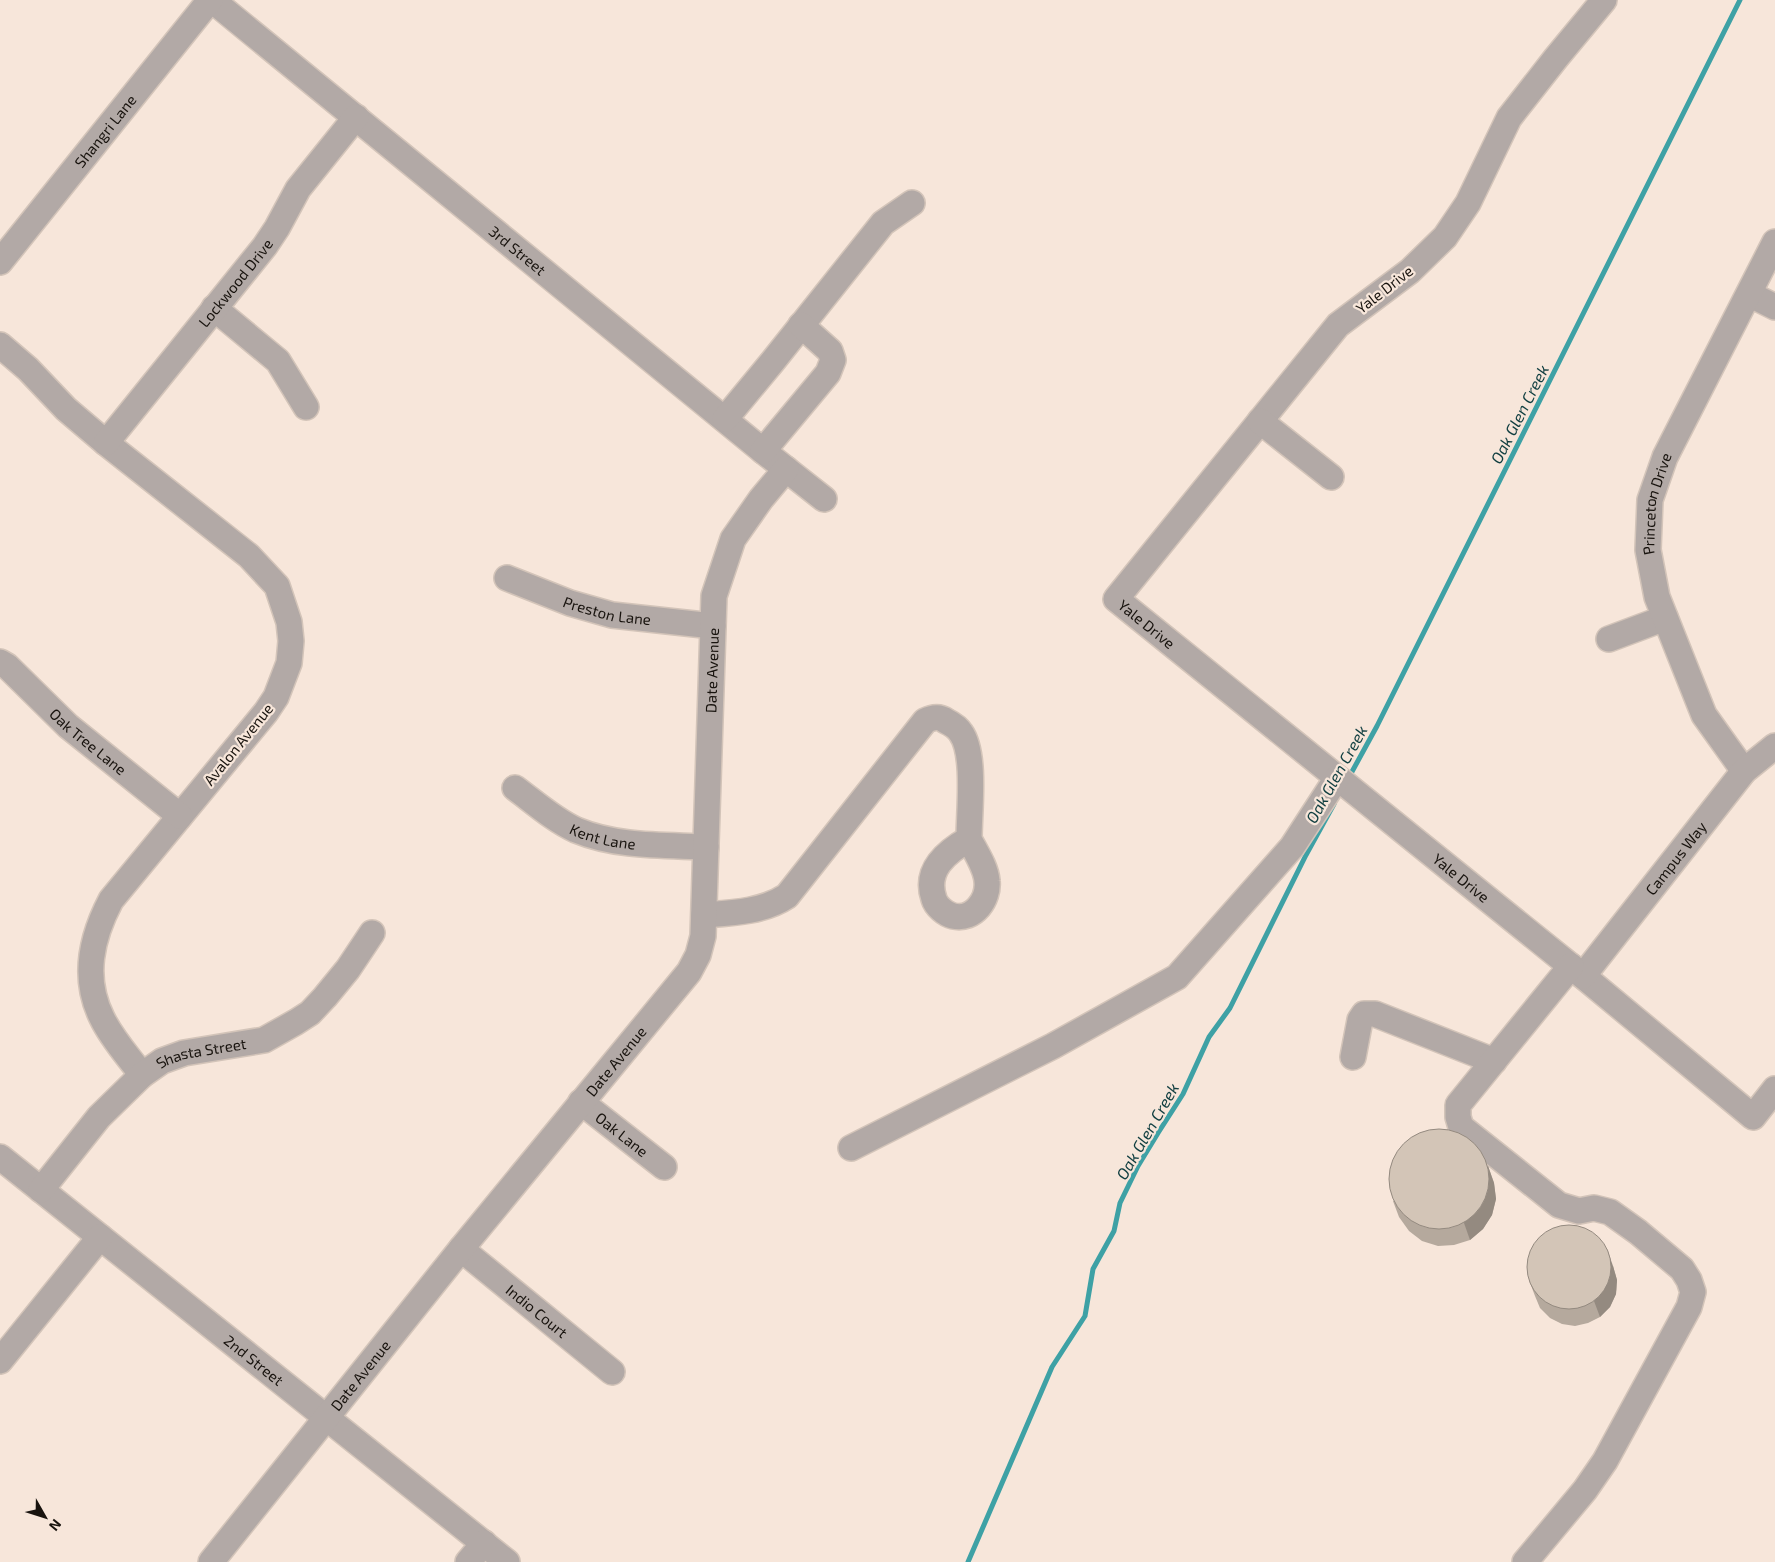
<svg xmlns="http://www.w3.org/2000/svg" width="1775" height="1562" viewBox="0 0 1775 1562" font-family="'Exo 2',sans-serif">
  <rect width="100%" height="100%" fill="#f7e6da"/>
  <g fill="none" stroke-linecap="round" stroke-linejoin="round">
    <g stroke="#3ea1a5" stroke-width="5">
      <path d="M1348 779 1377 726 1740 0"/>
      <path d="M968 1562 1052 1367 1085 1316 1093 1269 1114 1231 1120 1203 1138 1166 1158 1133 1183 1094 1209 1037 1230 1008 1306 855 1334 804"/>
    </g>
    <defs>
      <g id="minor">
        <path id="s1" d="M212 0 763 451 824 499"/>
        <path id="s2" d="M1604 0 1556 58 1509 118 1468 203 1445 237 1410 271 1338 325 1116 599 1583 976 1753 1117 1775 1089"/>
        <path id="s3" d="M0 262 210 0"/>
        <path d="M1749 294 1775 307"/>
        <path d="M214 308 278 361 306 407"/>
        <path d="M0 345 28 369 66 409 106 443 249 556 277 586 289 622 291 641 289 663 276 697 266 712 111 900C91 938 82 978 102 1018 112 1039 128 1056 142 1075"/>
        <path d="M725 419 773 361 883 223 912 203"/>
        <path d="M1260 421 1331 477"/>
        <path id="s4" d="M106 443 265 246 277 228 298 189 356 117"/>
        <path d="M763 451 828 373 833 360 830 351 801 325"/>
        <path id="s5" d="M507 578 570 603 612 615 713 626"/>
        <path d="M1609 639 1665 618"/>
        <path id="s6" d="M0 662 7 666 68 726 180 816"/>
        <path id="s7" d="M1744 771 1704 715 1657 597 1648 550 1650 500 1665 457 1775 242"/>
        <path id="s8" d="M515 788C534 802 554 820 576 830 617 847 662 845 706 847"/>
        <path d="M704 915C731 913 763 912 787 896L925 721C933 717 939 716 946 721 952 724 958 728 961 733 976 754 969 812 969 839 946 852 924 870 934 899 936 906 945 914 953 916 974 921 989 899 987 881 986 867 975 851 969 839"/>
        <path id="s9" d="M1583 976 1744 771 1775 746"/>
        <path d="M1353 1057 1360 1020 1364 1014H1375L1494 1061"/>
        <path id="s10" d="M581 1102 664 1167"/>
        <path d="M851 1148 1053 1046 1177 977 1292 847 1337 778"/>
        <path id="s11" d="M0 1157 507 1562"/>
        <path id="s12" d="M41 1190 99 1117 142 1075 162 1061 184 1053 264 1040 296 1022 310 1013 325 997 348 969 372 933"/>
        <path id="s13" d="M461 1249 612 1372"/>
        <path d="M0 1361 100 1237"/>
        <path id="s14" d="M211 1562 461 1249 689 972 698 955 703 936 714 596 733 539 761 499 786 469"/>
        <path d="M468 1562 484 1543"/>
        <path d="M1525 1562 1585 1490 1605 1461 1689 1307 1693 1292 1689 1280 1682 1269 1638 1232 1610 1212 1594 1208 1579 1211 1559 1205 1461 1127 1458 1117V1105L1571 966"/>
      </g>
    </defs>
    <use href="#minor" stroke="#d3c4b9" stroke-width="28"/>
    <use href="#minor" stroke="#b2a9a6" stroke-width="25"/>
  </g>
  <g fill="#b5a99d">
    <path d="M1488 1166 1494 1183 1496 1199 1492 1215 1483 1229 1470 1240 1454 1245 1438 1246 1422 1241 1409 1231 1399 1217 1393 1201Z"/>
    <path d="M1613 1266 1617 1280 1616 1294 1610 1307 1600 1317 1588 1323 1575 1326 1562 1324 1550 1318 1540 1308 1535 1296 1529 1280Z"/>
  </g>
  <g fill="#948a80">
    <path d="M1488 1166 1494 1183 1496 1199 1492 1215 1483 1229 1470 1240 1464 1223Z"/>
    <path d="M1607 1249 1613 1266 1617 1280 1616 1294 1610 1307 1600 1317 1594 1301Z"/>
  </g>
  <g fill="#d3c5b7" stroke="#948a80">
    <circle cx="1439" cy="1179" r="50"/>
    <circle cx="1569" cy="1267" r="42"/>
  </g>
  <g text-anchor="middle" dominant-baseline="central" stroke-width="4.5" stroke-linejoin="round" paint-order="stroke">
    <g font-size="15" fill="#18130e" stroke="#f7e6da">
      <text stroke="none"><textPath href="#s3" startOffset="168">Shangri Lane</textPath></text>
      <text stroke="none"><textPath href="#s1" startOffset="395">3rd Street</textPath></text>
      <text stroke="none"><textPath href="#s4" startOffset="206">Lockwood Drive</textPath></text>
      <text transform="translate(1384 289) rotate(-38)">Yale Drive</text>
      <text stroke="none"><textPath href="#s7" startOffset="291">Princeton Drive</textPath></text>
      <text stroke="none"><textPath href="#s5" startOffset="106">Preston Lane</textPath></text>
      <text stroke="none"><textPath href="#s2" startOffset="818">Yale Drive</textPath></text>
      <text stroke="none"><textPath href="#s14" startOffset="1064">Date Avenue</textPath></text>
      <text stroke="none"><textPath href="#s6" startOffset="119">Oak Tree Lane</textPath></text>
      <text transform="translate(238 744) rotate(-51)">Avalon Avenue</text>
      <text stroke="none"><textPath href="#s8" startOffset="102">Kent Lane</textPath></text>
      <text stroke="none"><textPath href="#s9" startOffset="150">Campus Way</textPath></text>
      <text stroke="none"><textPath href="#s2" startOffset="1222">Yale Drive</textPath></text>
      <text stroke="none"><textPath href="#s12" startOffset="218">Shasta Street</textPath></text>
      <text stroke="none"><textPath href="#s14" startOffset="644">Date Avenue</textPath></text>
      <text stroke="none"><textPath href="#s10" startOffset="52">Oak Lane</textPath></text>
      <text stroke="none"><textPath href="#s13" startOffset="98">Indio Court</textPath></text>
      <text stroke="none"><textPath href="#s11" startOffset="325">2nd Street</textPath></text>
      <text stroke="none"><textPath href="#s14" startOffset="239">Date Avenue</textPath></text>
    </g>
    <g font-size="16" font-style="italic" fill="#103e40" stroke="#f7e6da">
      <text transform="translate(1519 414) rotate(-63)">Oak Glen Creek</text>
      <text transform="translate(1336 774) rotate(-61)">Oak Glen Creek</text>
      <text transform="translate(1147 1131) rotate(-60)">Oak Glen Creek</text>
    </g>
  </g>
  <g transform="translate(45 1517) rotate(129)" stroke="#f7e6da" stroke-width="4" paint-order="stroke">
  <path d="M0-4L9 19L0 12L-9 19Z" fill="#18130e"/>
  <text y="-8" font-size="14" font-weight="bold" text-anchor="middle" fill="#18130e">N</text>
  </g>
</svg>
